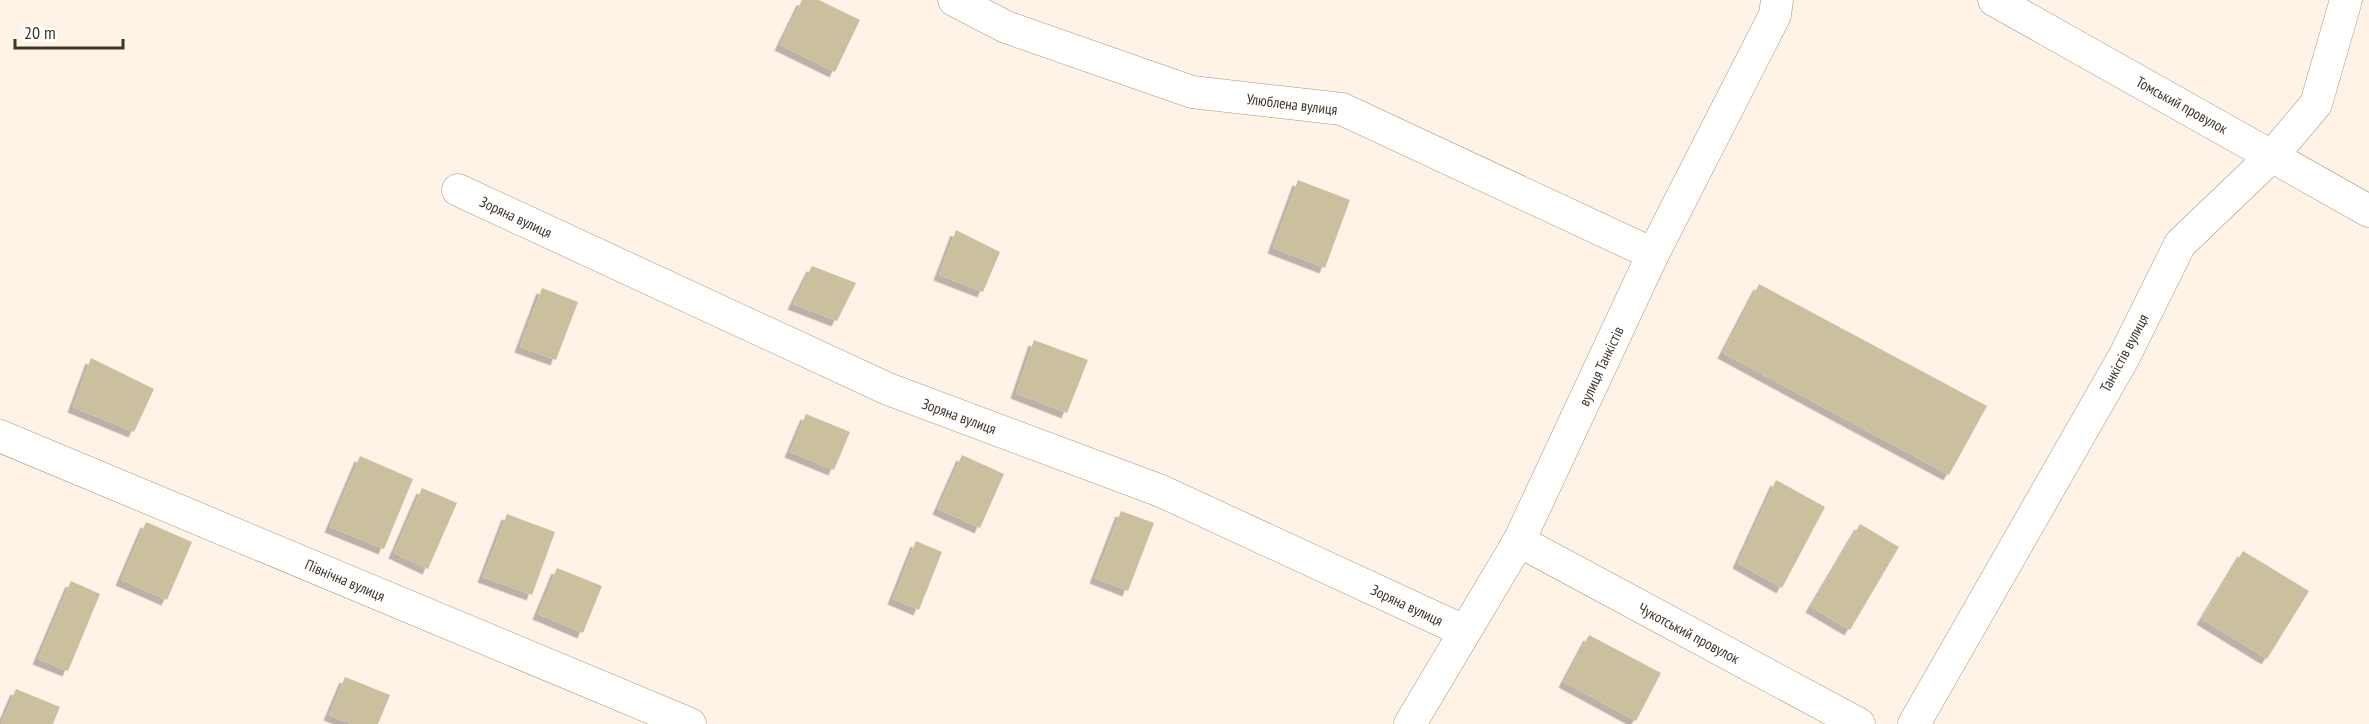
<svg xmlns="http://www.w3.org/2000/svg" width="2369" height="724" viewBox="0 0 2369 724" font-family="'PT Sans Narrow',sans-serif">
  <defs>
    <filter id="shadow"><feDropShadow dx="-5.5" dy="5.5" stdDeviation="0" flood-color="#0004"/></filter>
  </defs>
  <rect width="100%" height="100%" fill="#fff2e7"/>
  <g fill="#cbc09d" filter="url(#shadow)">
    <path d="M802 0H819L860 20 835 72 780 45Z"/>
    <path d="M1298 180 1350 200 1325 268 1273 248Z"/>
    <path d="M956 230 1000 252 983 292 939 275Z"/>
    <path d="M812 266 856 283 837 321 793 304Z"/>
    <path d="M1759 284 1987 406 1949 475 1723 353Z"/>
    <path d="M542 288 578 302 556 360 520 347Z"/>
    <path d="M1034 340 1088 360 1067 413 1016 393Z"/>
    <path d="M91 358 154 389 134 432 73 407Z"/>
    <path d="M806 414 850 432 834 470 790 452Z"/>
    <path d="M962 455 1004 474 980 528 938 509Z"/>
    <path d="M360 456 413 479 384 549 330 527Z"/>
    <path d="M1776 480 1825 507 1782 588 1738 563Z"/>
    <path d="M422 488 457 503 428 569 394 553Z"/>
    <path d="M1121 511 1154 523 1128 591 1095 578Z"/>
    <path d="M507 514 555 532 532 595 483 577Z"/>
    <path d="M146 522 192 542 167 600 121 580Z"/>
    <path d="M1860 524 1899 547 1850 630 1811 607Z"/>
    <path d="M916 541 942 552 919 610 893 599Z"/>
    <path d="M2243 551 2309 591 2267 659 2202 619Z"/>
    <path d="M557 568 602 586 583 633 538 614Z"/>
    <path d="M71 581 100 594 68 671 38 659Z"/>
    <path d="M1589 635 1661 673 1636 721 1564 682Z"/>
    <path d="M345 677 390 695 378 724H352L329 715Z"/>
    <path d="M16 689 60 707 53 724H1Z"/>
  </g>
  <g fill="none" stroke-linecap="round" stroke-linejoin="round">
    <defs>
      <g id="minor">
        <path d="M954 0 1006 27 1192 92 1342 109 1653 254"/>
        <path d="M1994 0 2369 211"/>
        <path d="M458 190 888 389 1161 491 1464 631"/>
        <path d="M0 436 690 724"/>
        <path d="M1519 541 1859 724"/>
        <path d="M1410 724 1519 541 1653 254 1775 15 1777 0"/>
        <path d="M1914 724 2124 357 2180 244 2272 156 2316 104 2346 0"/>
      </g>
    </defs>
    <use href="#minor" stroke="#af9379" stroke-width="33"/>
    <use href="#minor" stroke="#fff" stroke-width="32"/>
  </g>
  <g text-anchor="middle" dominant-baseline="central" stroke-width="5" stroke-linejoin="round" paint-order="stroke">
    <g font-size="15" fill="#403429" stroke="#fff">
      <text transform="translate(1292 104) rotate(7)">Улюблена вулиця</text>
      <text transform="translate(2182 105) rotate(29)">Томський провулок</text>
      <text transform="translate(516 217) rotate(25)">Зоряна вулиця</text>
      <text transform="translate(2124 353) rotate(-62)">Танкістів вулиця</text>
      <text transform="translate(1601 366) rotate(-65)">вулиця Танкістів</text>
      <text transform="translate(959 416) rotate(20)">Зоряна вулиця</text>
      <text transform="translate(345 580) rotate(23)">Північна вулиця</text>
      <text transform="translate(1407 605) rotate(25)">Зоряна вулиця</text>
      <text transform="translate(1689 633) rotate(28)">Чукотський провулок</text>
    </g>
  </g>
  <path d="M15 39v9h108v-9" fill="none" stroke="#403429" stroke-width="3"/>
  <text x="24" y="39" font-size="18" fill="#403429" stroke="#ffffff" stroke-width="4.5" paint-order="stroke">20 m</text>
</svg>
